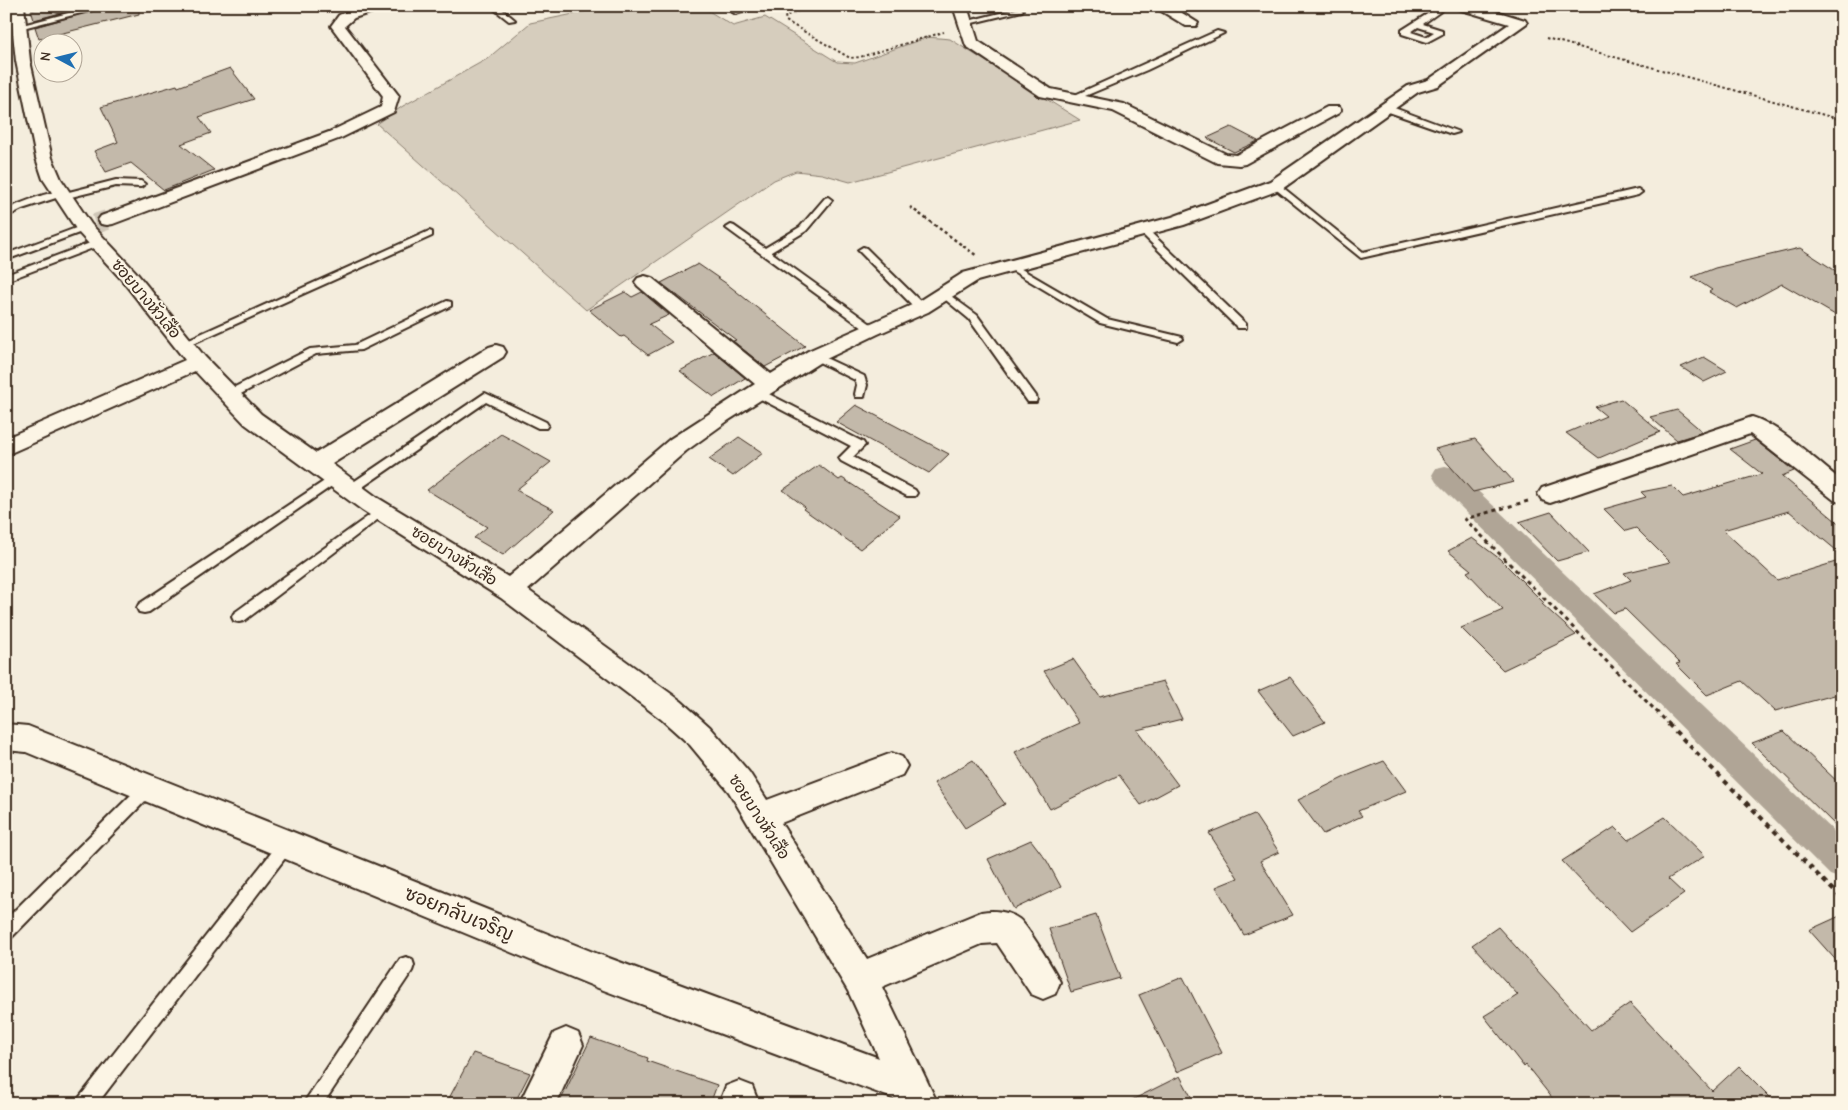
<svg xmlns="http://www.w3.org/2000/svg" width="1848" height="1110" viewBox="0 0 1848 1110" font-family="'Comic Neue','Playpen Sans Thai',sans-serif">
  <rect width="100%" height="100%" fill="#f4eddd"/>
  <filter id="ink" filterUnits="userSpaceOnUse"><feTurbulence type="fractalNoise" baseFrequency=".02" numOctaves="2"/><feDisplacementMap in="SourceGraphic" scale="10" xChannelSelector="R" yChannelSelector="G"/><feConvolveMatrix kernelMatrix="1 2 1 2 8 2 1 2 1" color-interpolation-filters="sRGB"/></filter>
  <g filter="url(#ink)">
    <path fill="#d6cdbd" stroke="#887c6e" d="M593 6H706L704 8 733 26 765 17 837 62 855 63 928 37 950 39 1080 120 850 182 822 174 796 171 774 180 586 310 377 124 403 106 487 59 530 23 593 10Z"/>
    <g fill="none" stroke-linecap="round" stroke-linejoin="round">
      <path fill="#b0a596" fill-rule="evenodd" d="M1445 466 1454 468 1842 839V879L1830 875 1436 482 1432 475 1436 468Z"/>
    </g>
    <g fill="#c3b9aa" stroke="#3b2a1e">
      <path d="M34 6H87L34 20 31 10 35 9Z"/>
      <path d="M110 6H139V14L39 39 35 27Z"/>
      <path d="M230 68 254 99 199 117 211 133 181 144 214 170 164 190 131 163 106 172 94 151 118 142 101 107 177 85 178 87Z"/>
      <path d="M1231 127 1258 141 1234 152 1207 138Z"/>
      <path d="M1800 248 1842 275V319L1782 284 1737 308 1709 292 1712 290 1692 277 1715 268Z"/>
      <path d="M698 264 727 284 805 346 765 367 733 341 736 340 661 283Z"/>
      <path d="M625 292 632 297 642 292 669 315 649 324 672 342 648 355 624 336 621 337 589 310Z"/>
      <path d="M714 352 745 378 714 397 680 371Z"/>
      <path d="M1704 357 1727 371 1704 382 1681 367Z"/>
      <path d="M1621 399 1660 432 1599 458 1566 433 1606 416 1595 407Z"/>
      <path d="M856 405 949 454 929 473 836 422Z"/>
      <path d="M1677 410 1703 432 1677 440 1650 417Z"/>
      <path d="M501 434 551 462 516 490 554 510 503 555 474 538 487 527 427 490Z"/>
      <path d="M739 437 763 453 733 476 709 459Z"/>
      <path d="M1475 439 1514 482 1473 492 1435 449Z"/>
      <path d="M1755 440 1794 471 1782 476 1842 526V555L1789 511 1723 530 1777 580 1842 560V693L1775 711 1742 681 1707 695 1676 664 1680 663 1625 609 1614 613 1594 594 1631 580 1624 573 1670 562 1636 528 1626 531 1604 509 1646 497 1641 492 1672 486 1683 497 1762 474 1730 449Z"/>
      <path d="M819 465 839 480 842 478 900 516 860 549 803 509 805 507 783 490Z"/>
      <path d="M1551 512 1565 527 1589 552 1557 561 1519 522Z"/>
      <path d="M1472 538 1500 559 1544 603 1542 604 1576 635 1503 670 1461 628 1503 610 1467 572 1471 570 1448 551Z"/>
      <path d="M1073 659 1100 697 1163 681 1182 719 1137 730 1178 785 1141 805 1119 775 1050 809 1015 752 1079 723 1044 671Z"/>
      <path d="M1290 677 1325 722 1293 736 1258 691Z"/>
      <path d="M1784 731 1842 786V832L1752 743Z"/>
      <path d="M973 760 1005 804 965 828 934 783Z"/>
      <path d="M1384 761 1406 791 1358 811 1362 816 1323 834 1298 800 1349 775Z"/>
      <path d="M1254 814 1279 852 1260 861 1293 915 1244 935 1216 887 1238 878 1209 833Z"/>
      <path d="M1665 817 1705 856 1668 879 1684 894 1630 932 1562 861 1615 827 1628 840Z"/>
      <path d="M1031 840 1047 861 1061 887 1014 909 988 859Z"/>
      <path d="M1096 915 1120 978 1071 992 1049 929Z"/>
      <path d="M1842 915V967L1809 930Z"/>
      <path d="M1498 927 1591 1030 1630 1003 1712 1091 1739 1066 1777 1104H1557L1526 1065 1524 1067 1484 1016 1518 995 1472 945Z"/>
      <path d="M1183 977 1222 1053 1177 1072 1139 995Z"/>
      <path d="M591 1038 648 1058 647 1061 717 1085 710 1104H559Z"/>
      <path d="M473 1053 530 1073 514 1104H446Z"/>
      <path d="M1180 1076 1195 1104H1124Z"/>
    </g>
    <g fill="none" stroke-linecap="round" stroke-linejoin="round">
      <path stroke="#cfc6b7" stroke-width="20" stroke-dasharray="20 10" stroke-linecap="butt" d="M95 224 107 220"/>
      <defs>
        <g id="lane">
          <path d="M95 6H108L19 29 15 27Z"/>
          <path d="M490 6H498L515 20 509 21Z"/>
          <path d="M1440 6H1448L1423 24 1442 30V34L1427 42 1402 34V30ZM1418 27 1434 32 1426 37 1411 32Z"/>
          <path d="M1020 8 1023 10 1022 11 964 25 960 23Z"/>
          <path d="M1217 31 1224 33 1147 70 1073 101 1066 99Z"/>
          <path d="M1383 106H1389L1459 132 1452 134 1383 110Z"/>
          <path d="M116 180 141 181 145 184 141 187 116 186 63 199 59 197 22 209 6 217V210C16 205 57 187 65 193Z"/>
          <path d="M1276 182 1363 252 1638 189 1642 192 1638 195 1361 258 1273 187 1272 185Z"/>
          <path d="M828 197 832 200 806 231 771 252 875 327V331H867L726 228 731 225 734 226 765 248 800 227 825 198Z"/>
          <path d="M84 225 87 226V230L6 260V254Z"/>
          <path d="M1143 227 1146 228 1246 324V328H1238L1140 232V228Z"/>
          <path d="M429 231 432 232V236L187 346 183 347 178 344Z"/>
          <path d="M98 240 101 241V245L6 281V275Z"/>
          <path d="M863 247 866 248 925 306V310H917L860 252 858 250Z"/>
          <path d="M1011 263 1107 319 1182 337 1183 339 1178 342 1100 323 1008 268V264Z"/>
          <path d="M944 291 977 315 1036 396 1037 399 1036 402H1028L969 319 941 296V292Z"/>
          <path d="M447 301 451 302V306L361 350 316 354 233 398 229 399 224 395 225 392 310 349 355 345Z"/>
          <path d="M815 353 864 376 867 385 864 397H856L855 394 857 385 855 380 811 358 810 356 811 354Z"/>
          <path d="M757 388 863 442 865 445 853 457 915 490 917 493 915 496H907L841 461 839 458 851 446 753 395 752 392 753 389Z"/>
          <path d="M485 393 546 422 548 425 546 428H538L486 402 354 493H346L344 490 346 487Z"/>
          <path d="M335 474 339 475 341 478 339 481 149 612 144 613 139 612 137 608 139 604Z"/>
          <path d="M381 507 385 508 387 511 385 514 244 621 239 622 234 621 232 617 234 613Z"/>
          <path d="M148 781 153 783 155 788 153 793 12 937 6 939V919L143 783Z"/>
          <path d="M287 837 292 839 295 844 292 849 97 1104H76L79 1098 282 839Z"/>
          <path d="M406 957 412 959 414 965 412 971 323 1104H303L400 959Z"/>
        </g>
        <g id="street">
          <path d="M10 6H24L30 61 52 158 61 179 91 224 135 271 205 357 261 414 316 453 489 347 496 345 503 347 506 352 503 357 332 464 378 498 508 577 670 439 755 384 638 286 635 282 638 278 645 276 652 278 771 374 808 351 914 304 963 273 1172 217 1270 181 1408 86 1428 80 1509 24 1458 9 1456 6H1479L1525 20 1527 23 1438 86 1418 92 1282 189 1184 225 977 281 928 312 878 334 822 361 729 420 686 451 528 590 681 701 710 727 749 772 767 800 892 753 902 757 907 766 902 775 781 823 867 959 981 912C993 910 1008 911 1019 919 1027 925 1055 971 1060 982L1055 994 1043 999 1031 994 997 943 982 944 882 987 938 1104H901L900 1101 598 988 26 752 6 750V724L28 726 598 954 879 1058 848 991 729 792 690 745 661 719 501 598 362 510 245 424 195 371 6 455V438L185 360 121 279 78 232 43 179 36 158 16 61Z"/>
          <path d="M360 6H384L382 9 354 18 345 26 399 96 394 112 341 138 113 224 107 225 101 224 98 220 101 216 329 132 381 107 383 96 331 26 339 15Z"/>
          <path d="M753 6 751 9 736 14 729 10 733 6Z"/>
          <path d="M953 6H967L978 41 1051 89 1124 104 1226 154 1236 155 1327 107H1339L1341 110 1339 113 1245 164 1239 165 1217 163 1113 111 1040 96 966 46Z"/>
          <path d="M1153 6H1171L1198 23 1196 26H1186Z"/>
          <path d="M1752 417C1780 425 1818 463 1842 481V503L1834 500 1750 434 1550 503 1542 500 1538 494 1542 488Z"/>
          <path d="M566 1028 578 1033 583 1045 556 1104H519L554 1033Z"/>
          <path d="M739 1081 752 1086 757 1099 755 1104H719L726 1086Z"/>
        </g>
      </defs>
      <use href="#lane" stroke="#3b2a1e" stroke-width="4"/>
      <use href="#street" stroke="#3b2a1e" stroke-width="4"/>
      <g stroke="#3b2a1e" stroke-width="2" stroke-dasharray="2.5 2.5" stroke-linecap="butt">
        <path d="M813 6 785 16 786 21 850 58 860 57 944 32"/>
        <path d="M1546 38 1842 120"/>
      </g>
      <path stroke="#3b2a1e" stroke-width="2.5" stroke-dasharray="3 3" stroke-linecap="butt" d="M910 207 977 256"/>
      <path stroke="#3b2a1e" stroke-width="3" stroke-dasharray="4 4" stroke-linecap="butt" d="M1528 501 1465 519 1670 725"/>
      <path stroke="#3b2a1e" stroke-width="4" stroke-dasharray="5 5" stroke-linecap="butt" d="M1668 724 1842 899"/>
      <use href="#lane" fill="#fcf5e5" fill-rule="evenodd"/>
      <use href="#street" fill="#fcf5e5" fill-rule="evenodd"/>
    </g>
  </g>
  <g text-anchor="middle" dominant-baseline="central" stroke-width="4" stroke-linejoin="round" paint-order="stroke">
    <g font-size="16" fill="#3b2a1e" stroke="#fcf5e5">
      <text transform="translate(146 299) rotate(50)">ซอยบางหัวเสือ</text>
      <text transform="translate(454 556) rotate(32)">ซอยบางหัวเสือ</text>
      <text transform="translate(759 817) rotate(57)">ซอยบางหัวเสือ</text>
    </g>
    <g font-size="19" fill="#3b2a1e" stroke="#fcf5e5">
      <text transform="translate(459 914) rotate(22)">ซอยกลับเจริญ</text>
    </g>
  </g>
  <rect width="1848" height="1110" fill="none" stroke="#fcf5e5" stroke-width="25"/>
  <rect x="12" y="12" width="1823" height="1085" fill="none" stroke="#3b2a1e" stroke-width="2" filter="url(#ink)"/>
  <g transform="translate(58 58) rotate(277)"><circle r="24" fill="#fcf5e5" stroke="#afa495"/>
  <path d="M0-4L9 19L0 12L-9 19Z" fill="#1f6fb2"/>
  <text y="-8" font-size="14" font-weight="bold" text-anchor="middle" fill="#3b2a1e">N</text>
  </g>
</svg>
